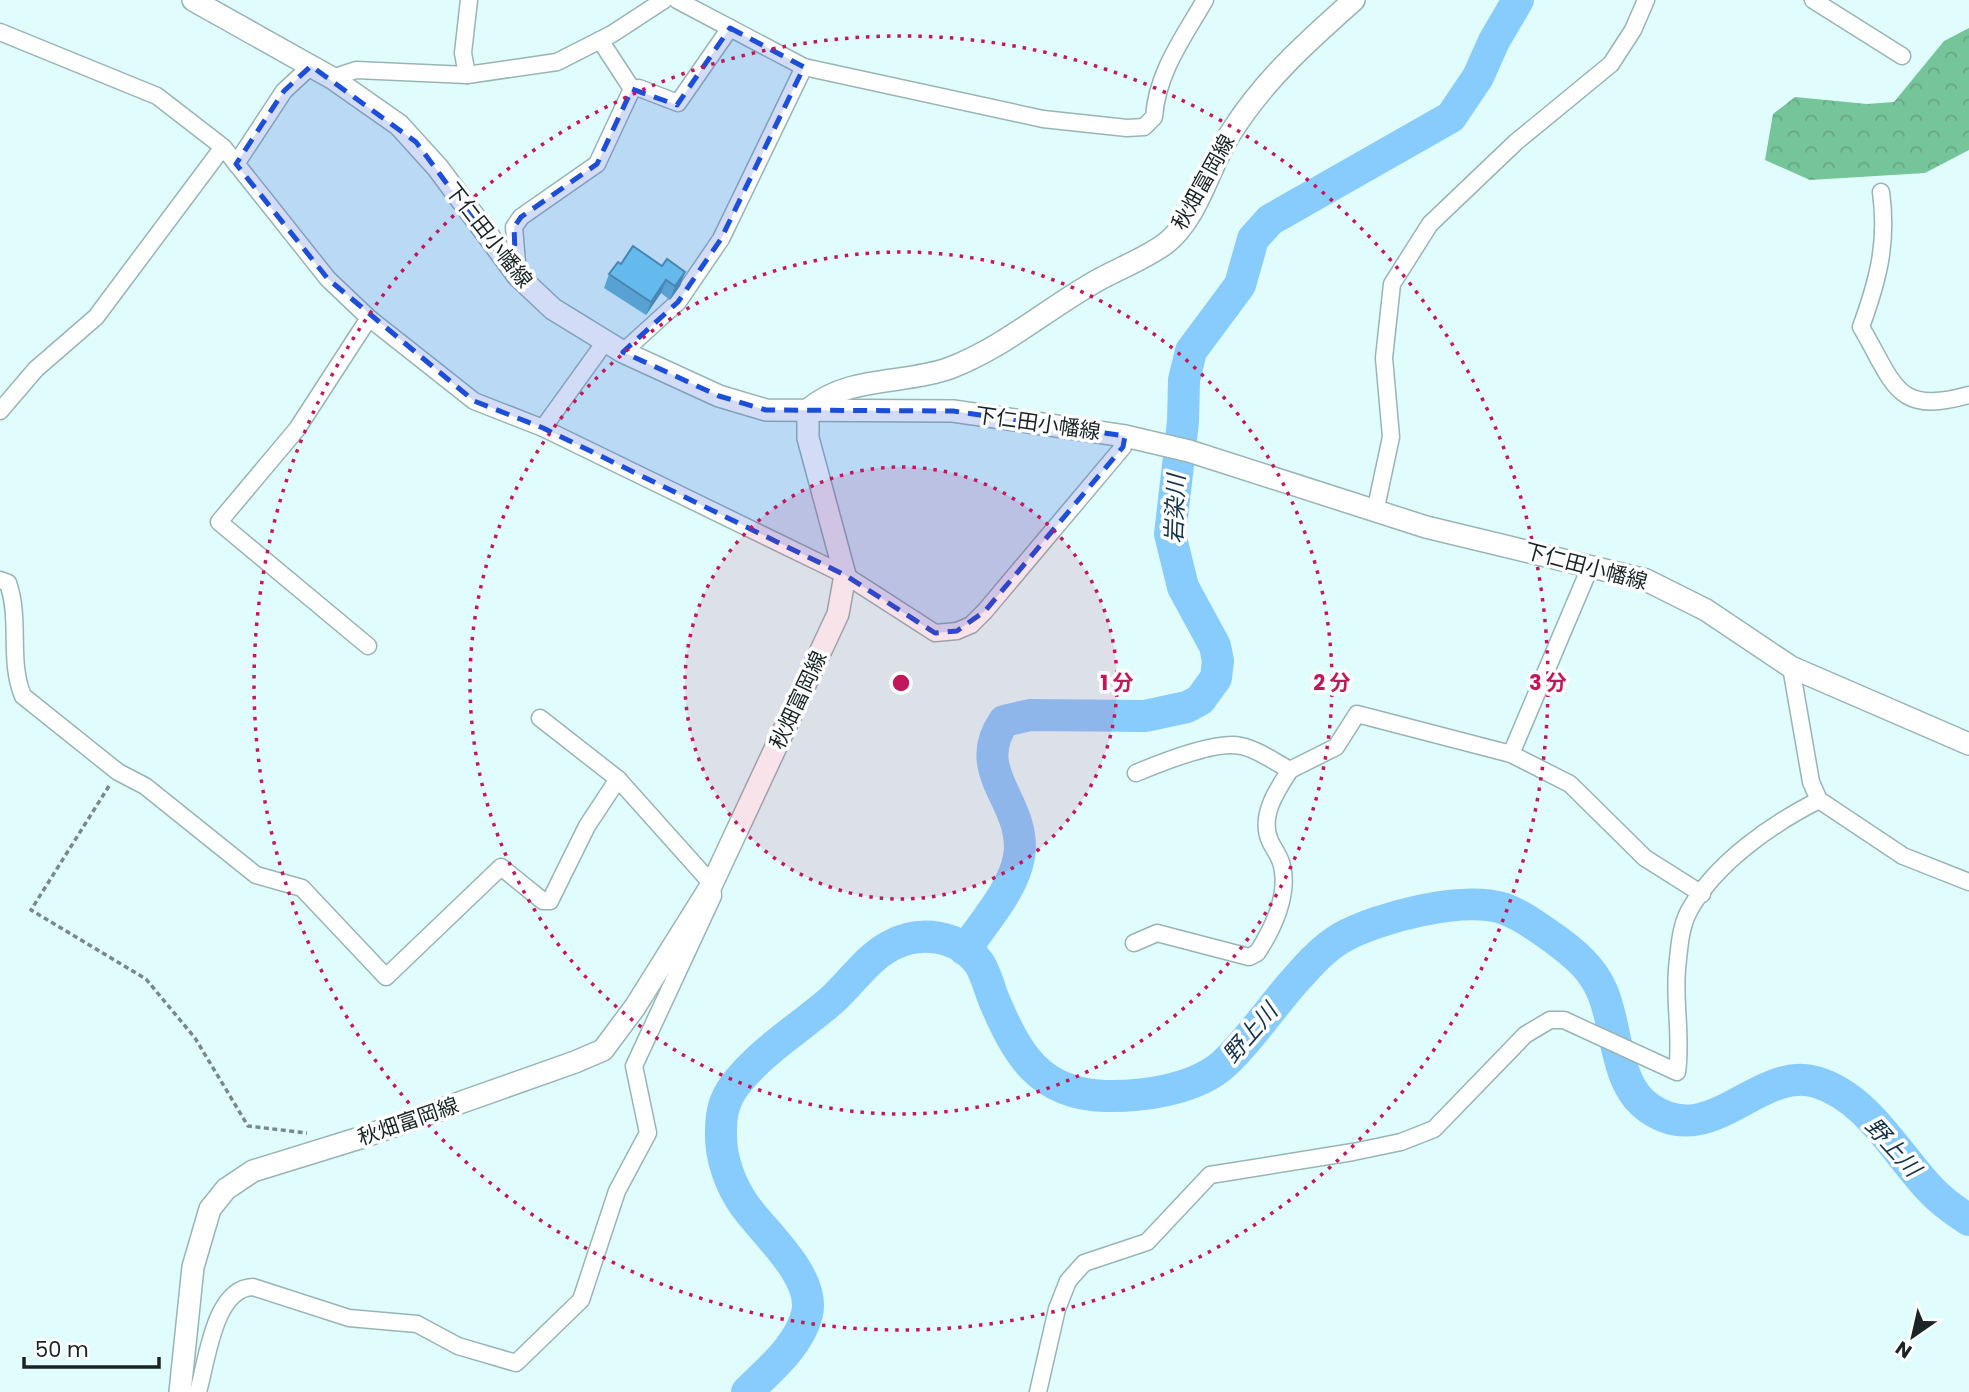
<svg xmlns="http://www.w3.org/2000/svg" width="1969" height="1392" viewBox="0 0 1969 1392" font-family="Poppins,'Noto Sans JP',sans-serif">
  <defs>
    <pattern id="forest-crowns" width="20" height="18" patternUnits="userSpaceOnUse" patternTransform="scale(1.75)"><rect width="20" height="18" fill="#76c49a"/><path d="M2 6a3 3 0 1 1 6 0M12 15a3 3 0 1 1 6 0" fill="none" stroke="#66a885"/></pattern>
  </defs>
  <rect width="100%" height="100%" fill="#e0fcfd"/>
  <path fill="url(#forest-crowns)" d="M1969 28V150L1925 173 1810 180 1765 160 1773 114 1795 97 1867 104 1894 102 1944 41Z"/>
  <g fill="none" stroke-linecap="round" stroke-linejoin="round">
    <g stroke="#88ccfe" stroke-width="32">
      <path d="M965 950C983 923 1013 891 1019 857 1028 803 968 773 1004 721L1030 715 1145 716 1187 707 1200 700 1216 678 1218 661 1215 646 1183 587 1170 534 1183 422 1184 380 1191 351 1240 285 1253 239 1270 220 1451 117 1478 77 1494 41 1518 0"/>
      <path d="M747 1392C769 1370 799 1346 807 1314 816 1277 765 1234 745 1206 730 1185 720 1157 721 1131 721 1113 724 1100 735 1085 761 1051 800 1028 832 1000 852 982 866 959 890 946 919 930 958 934 979 963 986 973 989 988 994 1000 1017 1054 1039 1094 1105 1096 1141 1097 1190 1090 1219 1068 1240 1052 1272 1007 1291 985 1306 968 1321 950 1341 938 1378 917 1464 895 1505 909 1524 916 1540 929 1556 940 1575 954 1592 968 1602 991 1618 1027 1614 1084 1649 1108 1711 1152 1758 1065 1816 1082 1867 1097 1896 1153 1930 1189 1942 1202 1955 1211 1969 1220"/>
    </g>
    <defs>
      <g id="street">
        <path d="M677 0 804 67 1043 119 1127 128 1144 127 1154 117C1157 73 1183 38 1205 0"/>
        <path d="M1813 0 1902 56"/>
        <path d="M0 32 157 96 223 147 328 279 369 318 474 401 543 428 845 575 935 633 957 631 971 625 985 611 1123 447 1125 436"/>
        <path d="M600 40 632 89"/>
        <path d="M467 75 463 53 469 0"/>
        <path d="M332 78 356 70 467 75 557 62 612 34 664 0"/>
        <path d="M236 164 284 91 311 66"/>
        <path d="M1881 192C1888 243 1878 280 1861 327 1895 384 1895 416 1969 395"/>
        <path d="M518 274 514 227 521 217 597 164 632 89 639 88 678 103 730 28"/>
        <path d="M623 352 678 302 721 239 804 67"/>
        <path d="M0 411 36 369 96 317 223 147"/>
        <path d="M543 428 605 342"/>
        <path d="M1375 512 1391 437 1384 358 1392 284 1430 224 1516 142 1611 64 1633 30 1646 0"/>
        <path d="M0 580 8 583C21 620 8 661 23 696L118 772 145 786 256 875 302 888 386 977 501 867 543 901H550L587 826 618 779"/>
        <path d="M368 646 219 522 297 429 369 318"/>
        <path d="M1791 667 1811 782 1819 800 1903 856 1969 882"/>
        <path d="M1511 754 1570 784 1645 858 1702 894"/>
        <path d="M1136 773C1160 763 1217 740 1241 746 1257 749 1275 762 1290 770L1336 747 1357 714 1511 754 1591 565"/>
        <path d="M1134 943 1157 933 1249 957 1257 953C1273 929 1289 895 1282 866 1280 856 1274 850 1270 841 1259 816 1277 790 1290 770"/>
        <path d="M198 1392C207 1361 214 1288 253 1287L349 1318 417 1324 458 1346 516 1363 581 1300 617 1191 648 1133 634 1066 713 896 712 884 618 779 540 718"/>
        <path d="M1038 1392 1057 1309 1068 1281 1084 1263 1147 1242 1210 1175 1353 1152 1401 1142 1434 1129 1525 1035 1550 1020H1564L1677 1072C1682 1037 1674 1004 1677 969 1679 951 1680 927 1689 911 1715 863 1772 824 1819 800"/>
      </g>
      <g id="secondary">
        <path d="M193 0 332 78 399 125 438 168 518 276 553 309 623 352 719 396 766 410 953 411 1125 436 1189 451 1426 527 1646 580 1706 610 1791 667 1969 744"/>
        <path d="M809 409C849 375 903 385 950 368 1005 347 1049 307 1100 279 1122 267 1144 259 1165 244 1199 218 1209 165 1232 131 1265 79 1308 41 1354 0"/>
        <path d="M180 1392 193 1267 210 1209 226 1189 253 1171 363 1137 575 1062 603 1050 635 1007 712 884 838 614 845 575 808 438V410"/>
      </g>
    </defs>
    <use href="#street" stroke="#99b4b5" stroke-width="19"/>
    <use href="#secondary" stroke="#99b4b5" stroke-width="24"/>
    <path stroke="#77898a" stroke-width="3.5" stroke-dasharray="5 3.5" stroke-linecap="butt" d="M109 786 31 910 146 979 195 1038 248 1126 307 1133"/>
    <use href="#street" stroke="#fff" stroke-width="16"/>
    <use href="#secondary" stroke="#fff" stroke-width="21"/>
  </g>
  <path fill="#66b7d1" d="M621 264 685 272 680 286 670 300 661 293 646 315 604 288 609 274Z"/>
  <g fill="#5395aa">
    <path d="M685 272 680 286 670 300 675 286Z"/>
    <path d="M666 280 661 293 646 315 651 302Z"/>
  </g>
  <path fill="#77d5f3" stroke="#5395aa" stroke-width="2" d="M633 246 662 266 667 259 685 272 675 286 666 280 651 302 609 274 618 262 621 264Z"/>
  <path fill="#1d4ed8" fill-opacity="0.2" stroke="#1d4ed8" stroke-width="5" stroke-dasharray="14 9" stroke-linejoin="round" d="M730 28 804 67 721 239 678 302 623 352 719 396 766 410 953 411 1125 436 1123 447 985 611 957 631 935 633 845 575 543 428 474 401 328 279 236 164 284 91 311 66 416 142 516 277 514 227 521 217 597 164 632 89 677 105Z"/>
  <circle cx="901" cy="683" r="216" fill="#c2185b" fill-opacity=".12"/>
  <g fill="none" stroke="#c2185b" stroke-width="3.5" stroke-dasharray="3.5 7">
    <circle cx="901" cy="683" r="216"/>
    <circle cx="901" cy="683" r="431"/>
    <circle cx="901" cy="683" r="647"/>
  </g>
  <g text-anchor="middle" dominant-baseline="central" stroke-width="7" stroke-linejoin="round" paint-order="stroke">
    <g font-size="21" fill="#1a2425" stroke="#fff">
      <text transform="translate(1203 182) rotate(-61)">秋畑富岡線</text>
      <text transform="translate(489 235) rotate(52)">下仁田小幡線</text>
      <text transform="translate(1038 423) rotate(8)">下仁田小幡線</text>
      <text transform="translate(1586 566) rotate(15)">下仁田小幡線</text>
      <text transform="translate(798 700) rotate(-65)">秋畑富岡線</text>
      <text transform="translate(408 1121) rotate(-19)">秋畑富岡線</text>
    </g>
    <g font-size="23" font-style="italic" fill="#153347" stroke="#fff">
      <text transform="translate(1175 509) rotate(-88)">岩染川</text>
      <text transform="translate(1250 1033) rotate(-49)">野上川</text>
      <text transform="translate(1893 1147) rotate(48)">野上川</text>
    </g>
  </g>
  <circle cx="901" cy="683" r="10" fill="#c2185b" stroke="#fff" stroke-width="3.5"/>
  <g font-size="21" text-anchor="middle" font-weight="bold" fill="#c2185b" stroke="#fff" stroke-width="7" stroke-linejoin="round" paint-order="stroke">
    <text x="1117" y="690">1 分</text>
    <text x="1332" y="690">2 分</text>
    <text x="1548" y="690">3 分</text>
  </g>
  <g transform="translate(1913 1336) rotate(214)" stroke="#ffffff" stroke-width="5" paint-order="stroke">
  <path d="M0-5L12 26L0 18L-12 26Z" fill="#1a2425"/>
  <text y="-10" font-size="19" font-weight="bold" text-anchor="middle" fill="#1a2425">N</text>
  </g>
  <path d="M24 1357v10h135v-10" fill="none" stroke="#1a2425" stroke-width="3.5"/>
  <text x="35" y="1357" font-size="21" fill="#1a2425" stroke="#ffffff" stroke-width="5" paint-order="stroke">50 m</text>
</svg>
